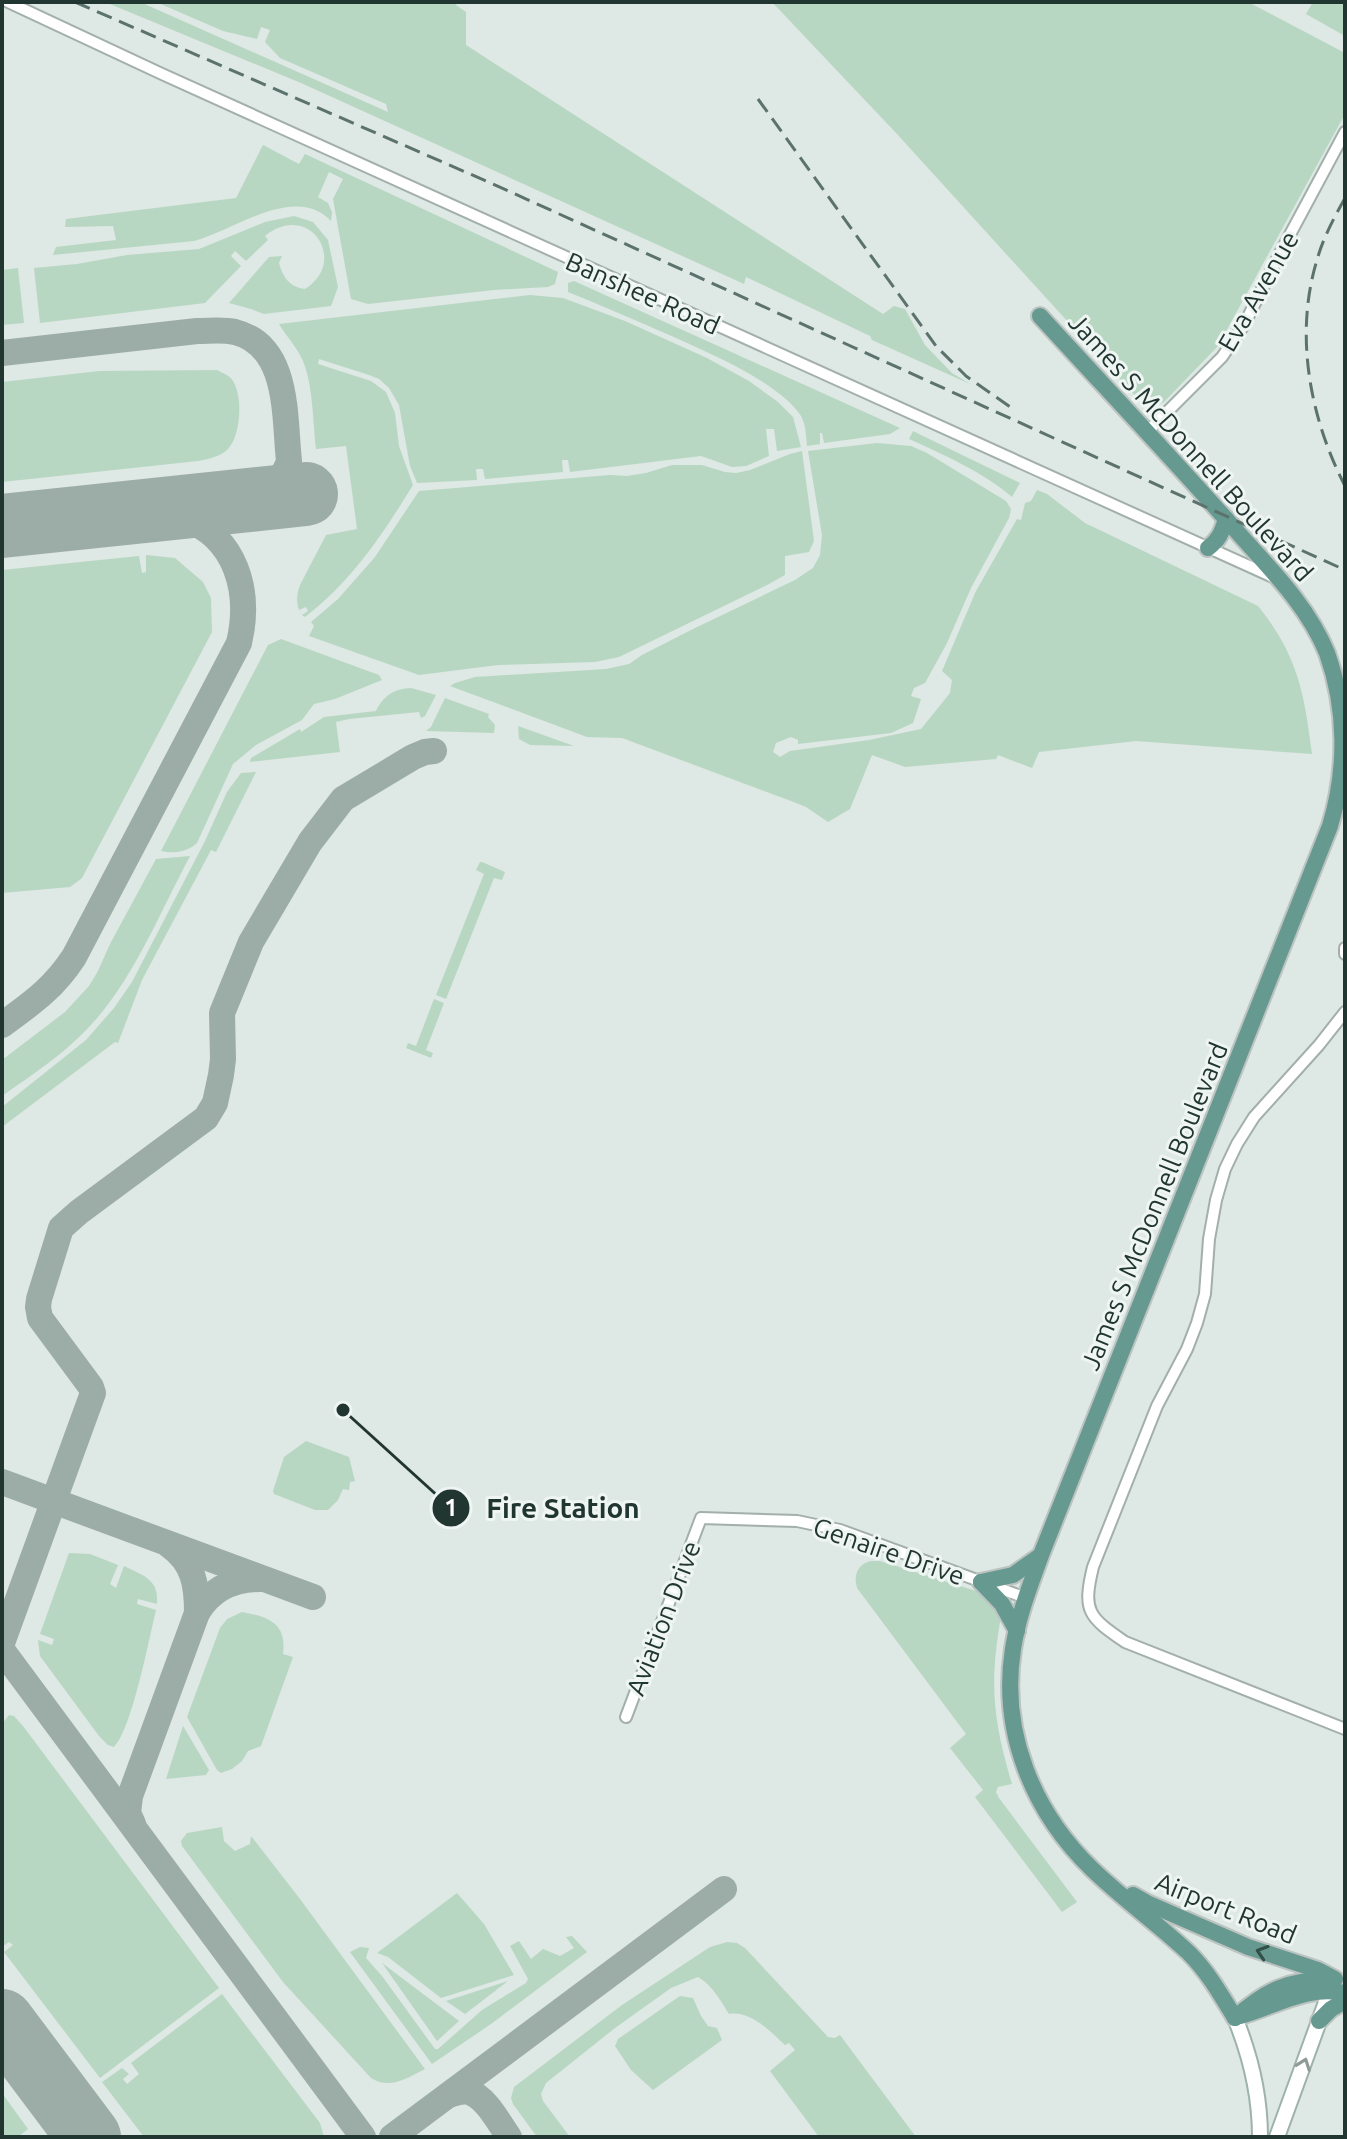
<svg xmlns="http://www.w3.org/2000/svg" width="1347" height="2139" viewBox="0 0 1347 2139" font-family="Ubuntu,sans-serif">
  <rect width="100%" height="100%" fill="#dee8e4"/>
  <g fill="#b8d7c2">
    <path d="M105 2H140L388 112 386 104 280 58 265 42 270 30 261 27 257 39 223 31 156 2H457L456 5 466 12V45L883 314 894 306 905 309 925 345 952 373 970 384 872 340 870 336 746 277 744 284 301 83Z"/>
    <path d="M772 2H1248L1345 53V114L1218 346 1164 402 1148 410 897 134Z"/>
    <path d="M1313 2H1345V36L1306 14Z"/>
    <path d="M263 145 299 164 305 154 558 272 555 284 548 287 494 290 368 304 351 299 333 199 343 179 329 172 318 197 328 203 332 212 331 221C295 183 233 231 194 241L53 255 56 247 116 240 113 226 65 227 66 219 236 198Z"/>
    <path d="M294 216 313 222 328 240 338 287 331 306 264 314 251 309 229 303 269 257 282 256 279 263C283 277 289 287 305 289 349 262 310 200 265 236L268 240 246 261 235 251 231 256 241 266 205 303 40 323 34 268 77 264 127 255 199 249 265 222Z"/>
    <path d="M18 268 24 323 2 325V270Z"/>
    <path d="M574 281 900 428 890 434 824 443 822 433H820V444L807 446C806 436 806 425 801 416 780 383 711 354 676 338 640 322 605 307 568 292V283Z"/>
    <path d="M530 295 563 298 625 321 707 358 749 381 778 402 793 417 801 447 777 451 774 429H766L769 456 746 466 732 467 701 456 570 472 568 460H562L563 472 485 479 483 469H476L477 480 417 483 410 466 399 405 389 388 379 379 369 375 319 359 318 364 371 381 386 392 395 413 399 446 413 485C383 534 351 582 305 617L302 615 308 611 306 607 299 610C296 602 297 593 300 585L326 535 357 529 346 446 316 449C313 422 313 385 303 361 297 347 286 336 279 324Z"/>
    <path d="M217 370C222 373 230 375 233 381 243 397 241 435 228 449 220 457 208 459 198 461L2 482V382L99 371Z"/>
    <path d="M913 431 919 434 1020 483 1012 497C985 473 942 454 909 439Z"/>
    <path d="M877 443 911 446 927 453 1006 501 1011 509 1009 518 971 588 947 643 925 683 914 688 911 696 921 699 913 723 891 733 798 744V740L791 737 776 743 773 752 780 757 790 751 869 740 921 729 950 693 952 680 942 671 976 591 1017 519 1021 520 1025 503 1031 501 1037 490 1047 494 1085 523 1258 606C1298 656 1304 692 1312 754L1136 741 1039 752 1032 768 998 755 996 759 905 767 872 755 850 809 828 822 806 807 791 801 622 738 587 737 450 686 455 683 475 677 606 669 629 664 642 655 695 628 795 580 813 568 820 555 822 535 808 451Z"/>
    <path d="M802 451 814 541 809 552 785 556V575L767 585 619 657 595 662 498 665 419 675 309 636 314 626 311 622 338 599 375 557 419 491 610 475 627 476 646 473 672 465H702L725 472 736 473 750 470 790 454Z"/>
    <path d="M146 555 175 558 203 582 211 598 212 632 82 878 70 887 2 893V570L139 556 142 573 146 572Z"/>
    <path d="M281 639 379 675 382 680 335 699 314 704 302 720 256 745 233 764 197 843C187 852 174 854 161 851L268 645Z"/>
    <path d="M411 688 436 695 425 716 421 718 419 712 349 719 336 722 340 752 250 762 251 758 300 729 301 732 324 717 376 711C384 695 394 689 411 688Z"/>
    <path d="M445 698 489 714 488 717 495 725 494 733 426 731 431 727Z"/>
    <path d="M518 726 574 746 530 745 519 739Z"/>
    <path d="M256 772 216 852 211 850 142 980 118 1043 115 1042 2 1127V1107L86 1040 114 1008 132 982 205 841 227 792 241 773Z"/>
    <path d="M190 856C160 912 133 981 89 1027 64 1054 32 1075 2 1096V1060L65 1012 89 986 98 971 110 944 156 859Z"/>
    <path d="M482 862 505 872 502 880 494 878 446 999 436 995 484 874 476 870 480 862Z"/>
    <path d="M434 999 444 1003 426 1050 433 1053 431 1058 406 1048 408 1043 416 1046Z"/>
    <path d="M306 1441 349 1457 355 1481 350 1482 349 1490 343 1489 338 1500 328 1510H315L274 1494 273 1491 284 1457Z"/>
    <path d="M69 1553 90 1554 118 1565 110 1584 116 1588 124 1566C144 1576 159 1579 157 1604L138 1599 137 1604 156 1610C149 1639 132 1729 114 1747L108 1745 99 1736 40 1656 38 1640 52 1645 54 1639 40 1634Z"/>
    <path d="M871 1561H880L986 1594 1001 1617C989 1683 993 1720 1012 1784L998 1787 996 1792 999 1798 1077 1902 1062 1912 975 1797 983 1790 950 1748 966 1734 857 1588C853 1575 858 1564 871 1561Z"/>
    <path d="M242 1612C269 1617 287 1623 283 1654L293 1657 261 1746 248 1751 242 1761 232 1769 221 1773 217 1770 187 1717 220 1628 227 1619Z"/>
    <path d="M9 1715 14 1716 23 1726 219 1988 100 2078 4 1952 13 1945 9 1942 2 1947V1724Z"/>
    <path d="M183 1726 209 1770 206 1775 166 1779Z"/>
    <path d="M222 1827 224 1841 235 1851 250 1844 251 1836 300 1899 425 2069C407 2078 390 2090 371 2078L283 1982 182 1846 181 1841 187 1833Z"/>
    <path d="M457 1893 484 1924 514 1975 441 1998 388 1957 377 1953Z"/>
    <path d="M572 1936 587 1952 491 2024 432 2064 350 1952 360 1947 369 1948 366 1958 382 1976 435 2049H438L482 2010 526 1983 528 1979 510 1946 519 1941 531 1959 543 1949 560 1956 574 1948 566 1937Z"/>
    <path d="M727 1942 737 1943 745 1948 828 2037 835 2038 840 2035 916 2137H819L770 2071 795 2050 789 2043 785 2045C770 2031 750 2010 729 2014 720 2000 713 1986 698 1977L671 1988 615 2028 546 2083 541 2094 543 2101 570 2137H537L513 2104 511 2098 514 2087 622 2005 710 1947Z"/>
    <path d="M382 1963 459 2021 437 2041Z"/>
    <path d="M508 1981 465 2014 446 2001Z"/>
    <path d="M222 1994 320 2123 324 2137H144L102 2082 122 2068 129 2074 123 2079 127 2084 139 2074 131 2063Z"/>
    <path d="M680 1996 693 1998 701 2016 708 2026 717 2028 722 2040 653 2090 631 2070 615 2046 618 2039Z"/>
    <path d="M2 2093 28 2129 18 2137H2Z"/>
  </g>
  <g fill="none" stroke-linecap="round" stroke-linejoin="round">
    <g stroke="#9cada8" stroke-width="26">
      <path d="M2 353 197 331C210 331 222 329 235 332 290 346 284 417 289 461 283 479 271 490 256 500"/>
      <path d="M2 1025C32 1003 53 989 74 957L239 643C251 592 237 537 183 518 169 513 153 513 139 511"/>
      <path d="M2 1482 313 1597"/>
      <path d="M170 1546C194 1563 197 1586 197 1613"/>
      <path d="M2 1643 93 1393 91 1387 40 1318 38 1307 39 1299 61 1228 79 1212 206 1118 215 1103 221 1075 223 1059 222 1013 251 942 310 842 343 799 413 757 425 752 434 751"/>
      <path d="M2 1650 363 2137"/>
      <path d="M133 1824 128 1813 130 1796 197 1613C211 1589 233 1579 260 1579"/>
      <path d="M449 2095C455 2093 462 2090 469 2092 486 2097 499 2123 509 2137"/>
      <path d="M392 2137 724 1889"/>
    </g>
    <g stroke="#9cada8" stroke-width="64">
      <path d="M2 526 306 494"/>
      <path d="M2 2021 89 2137"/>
    </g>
    <defs>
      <g id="street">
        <path d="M8 2 162 74 1273 577"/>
        <path d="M1147 432 1222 357 1244 325 1279 255 1345 132"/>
        <path d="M1345 948V954"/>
        <path d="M1345 1012 1319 1045 1254 1117 1237 1144 1225 1169 1216 1200 1209 1239 1205 1294 1197 1323 1187 1349 1157 1406 1093 1567C1082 1612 1089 1617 1125 1642L1345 1729"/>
        <path d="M626 1717 701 1518 797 1521 840 1530 1026 1598"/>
      </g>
      <g id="secondary">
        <path d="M1235 2018C1251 2057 1260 2095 1260 2137"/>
        <path d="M1277 2137 1333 1983"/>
      </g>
      <g id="primary">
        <path d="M1040 316C1104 386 1170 456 1233 527 1268 567 1307 604 1327 653 1347 709 1347 770 1330 826L1041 1555C1030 1586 1018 1616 1013 1649 1000 1732 1033 1812 1092 1869 1123 1899 1158 1924 1189 1953 1208 1972 1221 1995 1235 2018"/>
        <path d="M1208 548C1219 540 1222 532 1226 519"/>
        <path d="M981 1582 1013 1575 1040 1556"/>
        <path d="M981 1582 1002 1604 1017 1631"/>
        <path d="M1133 1895 1147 1903 1248 1947 1318 1970 1335 1979"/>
        <path d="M1240 2016C1276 2006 1307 1985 1345 1993"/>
        <path d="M1235 2018C1266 1990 1288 1980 1331 1979"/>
        <path d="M1319 2021 1331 2009 1345 2001"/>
      </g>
    </defs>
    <use href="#street" stroke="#a2afab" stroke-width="14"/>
    <use href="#secondary" stroke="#9eb2ac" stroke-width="18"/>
    <use href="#primary" stroke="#bcc3c1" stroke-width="20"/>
    <use href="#street" stroke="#fff" stroke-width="10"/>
    <use href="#secondary" stroke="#fff" stroke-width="14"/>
    <use href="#primary" stroke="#66998f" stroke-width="16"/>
    <g stroke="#5b726d" stroke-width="3" stroke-dasharray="16 8" stroke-linecap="butt">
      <path d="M75 2 493 184 1345 570"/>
      <path d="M758 99 936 346 966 376 1016 411"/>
      <path d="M1345 198C1334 218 1323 238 1317 260 1294 335 1310 418 1345 486"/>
    </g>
  </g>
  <defs><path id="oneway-chevron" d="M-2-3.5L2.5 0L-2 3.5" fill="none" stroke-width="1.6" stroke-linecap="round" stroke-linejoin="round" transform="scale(2)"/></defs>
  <use stroke="#324f48" href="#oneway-chevron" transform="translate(1262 1952) rotate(-162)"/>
  <use stroke="#909a98" href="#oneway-chevron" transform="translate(1304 2064) rotate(-70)"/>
  <g text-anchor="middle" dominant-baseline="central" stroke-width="6" stroke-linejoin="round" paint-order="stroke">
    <g font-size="26" fill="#213631" stroke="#eef5f2">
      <text transform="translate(1258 291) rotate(-60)">Eva Avenue</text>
      <text transform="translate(643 293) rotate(24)">Banshee Road</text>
      <text transform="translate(1191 447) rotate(48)">James S McDonnell Boulevard</text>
      <text transform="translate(1154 1206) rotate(-68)">James S McDonnell Boulevard</text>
      <text transform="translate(889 1551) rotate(19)">Genaire Drive</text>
      <text transform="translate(663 1618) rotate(-69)">Aviation Drive</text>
      <text transform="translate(1226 1908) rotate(22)">Airport Road</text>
    </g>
  </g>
  <path fill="none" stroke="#213631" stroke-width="3" d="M343 1410L451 1508"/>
  <g fill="#213631" stroke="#eef5f2" stroke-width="3">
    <circle cx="343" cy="1410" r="8"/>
    <circle cx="451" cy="1508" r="20"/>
  </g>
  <g font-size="24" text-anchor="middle" font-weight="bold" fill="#fff">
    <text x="451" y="1516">1</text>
  </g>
  <g font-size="28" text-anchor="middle" font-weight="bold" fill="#213631" stroke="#eef5f2" stroke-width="6" stroke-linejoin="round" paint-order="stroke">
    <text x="563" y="1518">Fire Station</text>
  </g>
  <rect width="1347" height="2139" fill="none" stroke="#213631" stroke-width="8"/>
</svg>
